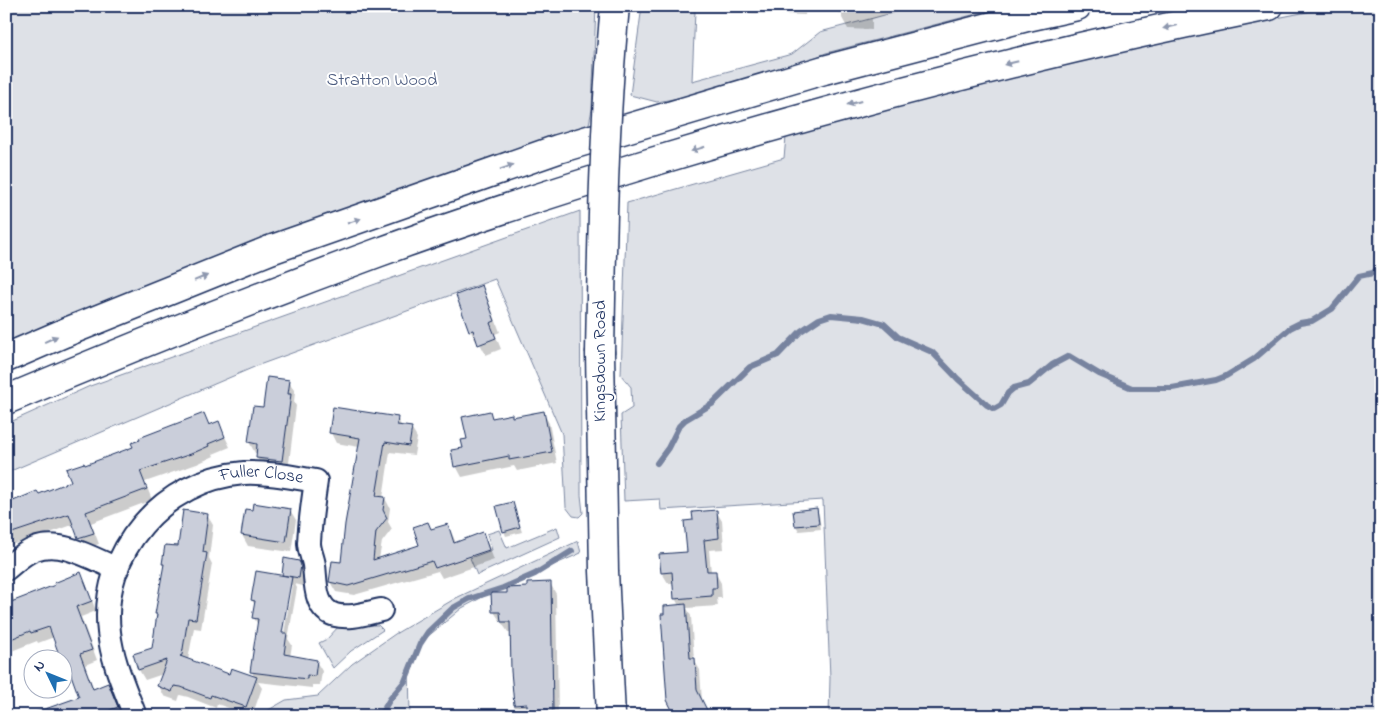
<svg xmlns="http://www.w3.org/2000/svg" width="1387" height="722" viewBox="0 0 1387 722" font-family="'Indie Flower',sans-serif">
  <rect width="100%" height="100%" fill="#fff"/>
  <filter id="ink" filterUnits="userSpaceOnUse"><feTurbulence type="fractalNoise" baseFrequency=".02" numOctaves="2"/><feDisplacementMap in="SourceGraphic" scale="10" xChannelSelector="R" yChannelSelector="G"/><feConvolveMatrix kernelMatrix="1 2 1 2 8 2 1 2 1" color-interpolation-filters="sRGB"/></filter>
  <g filter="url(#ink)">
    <g fill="#dee1e7" stroke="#7c88a2">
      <path d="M6 6H596L592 109 589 124 490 158 173 274 6 344Z"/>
      <path d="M642 6H689L695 11 692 81 792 54 820 32 919 6H1007L826 53 741 86 657 102 630 95Z"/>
      <path d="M1337 6H1381V716H829L830 678 823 500 661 510 660 499 624 501 621 415 632 408 631 387 621 375 627 203 784 158 786 137 905 103 1151 43Z"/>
      <path d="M580 211 581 495 583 513 579 517 573 516 566 507 562 434 495 279 259 365 6 473V424L90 386Z"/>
      <path d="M557 527 560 537 477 575 470 558 492 550 487 534 499 530 507 548Z"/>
      <path d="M578 541 581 553 490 593 462 608 426 638 409 665 410 716H258L286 700 318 696 352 664 395 634 456 598Z"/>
      <path d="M340 625H378L383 630 351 651 333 668 319 643 327 639Z"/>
    </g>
    <g fill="#0003" fill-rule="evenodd">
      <path d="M746 6H806L805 15 750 13Z"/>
      <path d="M836 6H905L906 8 872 19V30L848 29 842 18V14H840Z"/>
      <path d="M481 286 487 297 500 332 495 334 501 349 486 355 478 340 476 341 470 330Z"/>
      <path d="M289 381 295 392 294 402 296 406 288 471 263 468 257 458 258 453H255L249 442 264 408Z"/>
      <path d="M490 413 493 419H513L543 413 549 423 557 463 517 471 514 466 462 477 456 466 468 440Z"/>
      <path d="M204 415 210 426 218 422 230 447 213 454 214 456 197 464 145 482 152 500 91 523 99 544 86 548 75 524 39 537 38 535 6 547V501L9 500 11 503 38 496 73 482 84 467 134 448Z"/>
      <path d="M397 418 402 427 411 428 417 438 414 455 390 452 383 498H385L390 508 388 522 392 529 382 542 379 559 421 546 432 530 448 525 456 543 482 534 488 544 494 560 442 578 438 571 354 595 336 592 330 582 342 564 359 447 336 443 331 433Z"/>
      <path d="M512 503 522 532 506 536 504 531Z"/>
      <path d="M290 510 296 520 291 552 248 546 242 535Z"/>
      <path d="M817 510 819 515 821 529 799 531 796 526Z"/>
      <path d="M716 511 722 521 724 549 709 550 711 572H715L721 583 722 598H717L718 606 687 608 691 616 694 660 700 670 702 702 677 716 679 606 675 598 674 583H668L662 573 688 553 694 521Z"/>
      <path d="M207 515 213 525 209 558 212 564 201 629 194 628 188 660 230 676 255 678 252 672 258 625 254 618 255 605 252 600 284 577 283 575 299 562 305 575 303 586 295 584 297 588 288 639 292 645 290 657 316 661 322 671 320 685H312V688L258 682 262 688 252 716 217 704 216 708 188 697 180 695 178 701 164 696 159 686 163 674 145 680 139 670 134 655 153 649 165 566 163 564ZM289 585H292L283 639H280Z"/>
      <path d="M80 574 86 584 96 611 81 617 97 660 85 665 94 690 108 685 122 716H39L81 698 71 672H69L63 662 54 637 38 643 37 641 9 652 6 661V600L13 597 15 602 56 586Z"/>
      <path d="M550 583 556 594 558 716H515L511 632H508L494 612 508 594Z"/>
    </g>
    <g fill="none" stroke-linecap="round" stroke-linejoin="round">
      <g stroke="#77839f" stroke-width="6">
        <path d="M657 463 668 448 679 426 685 420 712 404 750 367 778 355 801 331 819 319 831 315 863 318 884 324 898 337 932 352 958 379 987 405 994 409 1001 405 1008 393 1014 388 1029 384 1052 365 1069 356 1099 374 1132 388H1172L1216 380 1226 376 1254 359 1290 328 1300 323 1312 321 1332 309 1359 276 1373 273 1381 266"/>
        <path d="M380 716 390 699 405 681 420 644 428 632 453 608 469 599 503 588 535 574 572 551"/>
      </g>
    </g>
    <g fill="#caceda" stroke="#1b2f5e">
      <path d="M482 285 495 321 490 323 496 338 478 345 473 330 469 331 456 295Z"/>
      <path d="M267 377 290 380 288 394H291L282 461 256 458 257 444 248 442 253 406 263 407Z"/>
      <path d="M333 407 398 417 397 425 412 427 409 446 385 442 376 496 385 497 383 510 387 518 376 532 373 560 419 545 413 527 428 522 431 529 448 524 454 543 483 532 489 550 435 568 432 561 348 586 329 582 332 561 341 562 345 524 360 438 329 433Z"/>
      <path d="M490 411 492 418 512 414V417L544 411 552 452 509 460V456L454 467 451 450 463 448 461 440 467 439 462 417Z"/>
      <path d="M204 413 209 425 219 421 225 437 208 444 209 446 191 454 140 471 147 489 86 512 94 533 78 538 69 514 6 535V504L37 491 39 494 71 481 66 469 84 463 85 465 133 447 131 443 140 440 139 438Z"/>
      <path d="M513 502 520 527 503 532 496 506Z"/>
      <path d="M253 503 291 509 286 542 241 535 245 509 252 510Z"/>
      <path d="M817 508 819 524 795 526 793 511Z"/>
      <path d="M183 510 208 514 203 552 207 553 196 619 188 618 182 655 180 656 229 674 231 668 257 677 246 707 211 695 210 698 181 687 174 686 172 692 157 686 167 660 138 670 133 654 152 648 157 614H155L164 564H162L165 545 178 546Z"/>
      <path d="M717 510 719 538 704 540 707 571H716L717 588H712V596L674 599 672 572 661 573 659 554 687 552 684 521 693 520 692 512Z"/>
      <path d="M284 558 299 561 301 565 299 578 282 575Z"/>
      <path d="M256 571 292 577 282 633H287L284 654 317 660 315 676 307 675V679L250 672 258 619 252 618 255 601 251 600Z"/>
      <path d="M81 572 92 601 76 607 92 650 80 654 93 689 108 683 118 707 95 716H34V713L79 697 66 661 62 663V660H61L49 627 31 633 30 631 11 639 6 627V604L55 585 54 583Z"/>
      <path d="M551 582 553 711 527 712V704L514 705 511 671 510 622H501L500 612H492L491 593H507V588L527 587V583Z"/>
      <path d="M686 604 690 658H695L697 690 710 716H675L667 700 661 614H664V606Z"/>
    </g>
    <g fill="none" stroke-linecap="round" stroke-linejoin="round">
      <defs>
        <g id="street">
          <path d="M6 569C15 562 23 553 35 549 61 539 93 559 117 569"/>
          <path id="s1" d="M135 716C125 689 112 661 109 632 99 552 164 479 244 473 268 472 292 477 316 481 313 501 310 522 309 543 309 550 313 558 314 565 316 582 314 609 335 615 350 619 367 613 381 610"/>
        </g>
        <path id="secondary" d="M600 353 604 571 611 716"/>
        <g id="highway">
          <path d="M6 358 64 333 270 250 558 149 824 70 1027 17 1077 6"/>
          <path d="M6 400C129 348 252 299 377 253 467 220 558 191 649 163 854 101 1059 48 1269 6"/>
        </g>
      </defs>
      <use href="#street" stroke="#1b2f5e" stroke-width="26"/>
      <use href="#secondary" stroke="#1b2f5e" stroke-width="31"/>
      <use href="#highway" stroke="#1b2f5e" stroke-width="31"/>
      <use href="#street" stroke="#fff" stroke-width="22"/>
      <use href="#secondary" stroke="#fff" stroke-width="28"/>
      <use href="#highway" stroke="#fff" stroke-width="28"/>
      <defs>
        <path id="secondary-bridge" d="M600 353C602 237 604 122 615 6"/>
      </defs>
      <use href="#secondary-bridge" stroke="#1b2f5e" stroke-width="31" stroke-linecap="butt"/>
      <use href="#secondary-bridge" stroke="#fff" stroke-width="28"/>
    </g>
    <defs><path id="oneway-solid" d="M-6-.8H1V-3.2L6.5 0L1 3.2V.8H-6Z" transform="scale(1.25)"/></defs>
    <g fill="#8d97ae">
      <use href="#oneway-solid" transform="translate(1170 27) rotate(167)"/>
      <use href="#oneway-solid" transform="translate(1011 63) rotate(166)"/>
      <use href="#oneway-solid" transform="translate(854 103) rotate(165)"/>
      <use href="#oneway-solid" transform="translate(698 149) rotate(163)"/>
      <use href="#oneway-solid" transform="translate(507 167) rotate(-19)"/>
      <use href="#oneway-solid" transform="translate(354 221) rotate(-19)"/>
      <use href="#oneway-solid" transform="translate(201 278) rotate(-22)"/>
      <use href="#oneway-solid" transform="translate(51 339) rotate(-24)"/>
    </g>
  </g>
  <g text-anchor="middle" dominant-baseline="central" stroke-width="4" stroke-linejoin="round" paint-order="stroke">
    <g font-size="18" fill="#4c5c80" stroke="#fff">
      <text x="382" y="81">Stratton Wood</text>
    </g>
    <g font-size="18" fill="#1b2f5e" stroke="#fff">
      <text transform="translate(601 361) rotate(-90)">Kingsdown Road</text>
      <text stroke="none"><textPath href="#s1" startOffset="338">Fuller Close</textPath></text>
    </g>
  </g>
  <rect width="1387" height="722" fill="none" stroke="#fff" stroke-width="25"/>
  <rect x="12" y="12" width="1362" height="697" fill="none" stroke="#1b2f5e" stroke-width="2" filter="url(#ink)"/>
  <g transform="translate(48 674) rotate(313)"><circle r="24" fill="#ffffff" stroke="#a4acbf"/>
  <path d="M0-4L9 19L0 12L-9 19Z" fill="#1f6fb2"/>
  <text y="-8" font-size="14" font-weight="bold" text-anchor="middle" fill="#1b2f5e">N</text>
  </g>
</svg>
